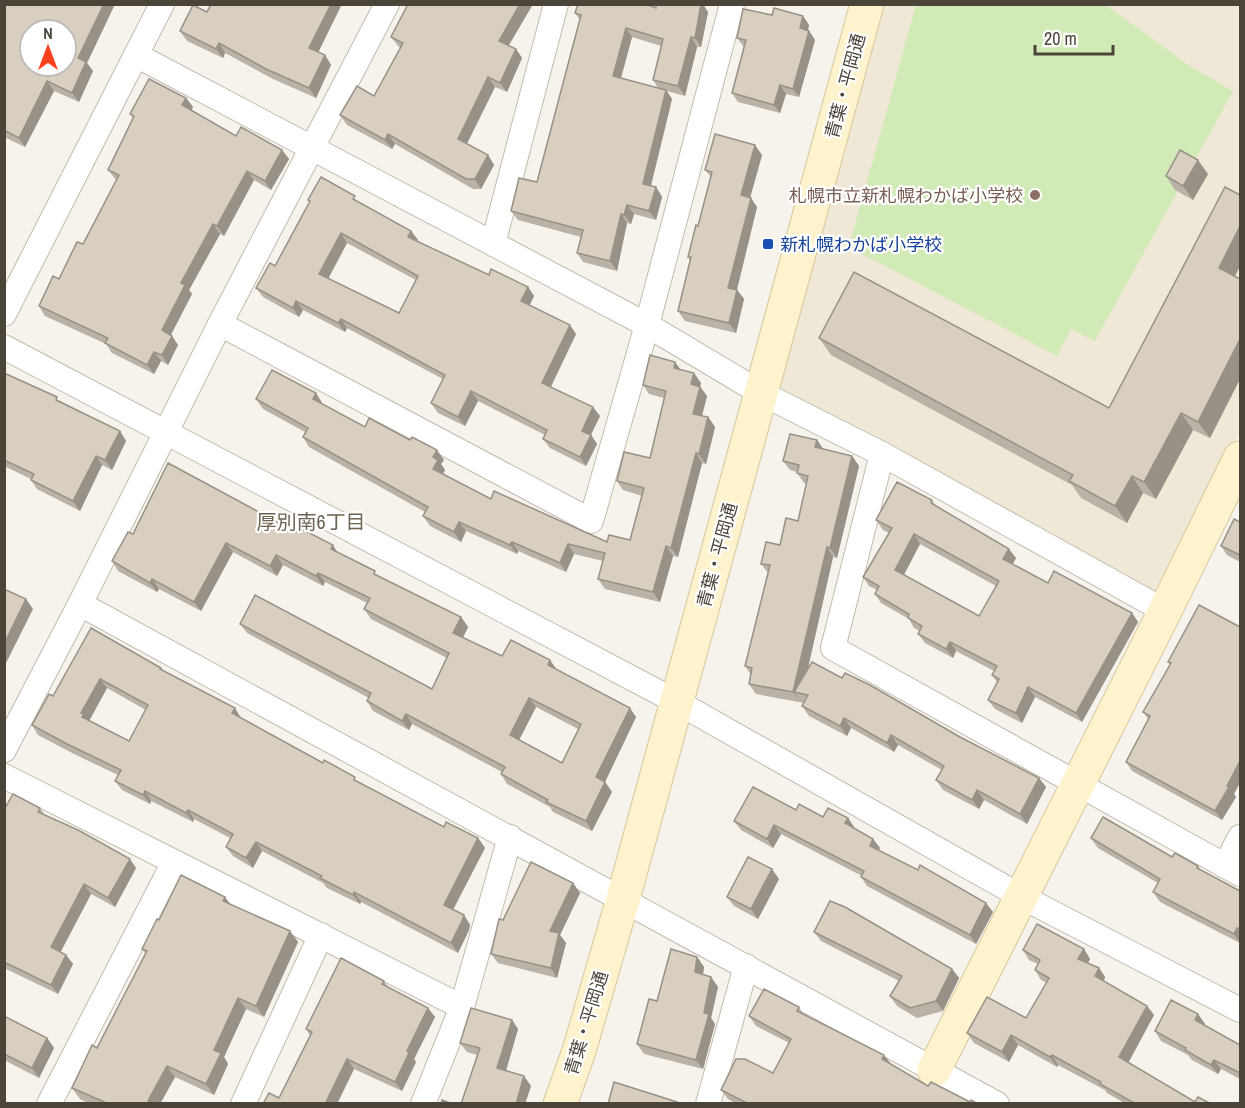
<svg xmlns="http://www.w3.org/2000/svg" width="1245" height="1108" viewBox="0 0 1245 1108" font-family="'Archivo Narrow','Noto Sans JP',sans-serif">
  <rect width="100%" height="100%" fill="#f6f3ec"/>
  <path fill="#efe8d6" d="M883 5H1240V431L1160 596 775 385Z"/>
  <path fill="#d2eab5" d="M916 5H1106L1191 67 1233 91 1095 341 1071 329 1057 356 849 247Z"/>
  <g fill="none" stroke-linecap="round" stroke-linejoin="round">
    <defs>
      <g id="street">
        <path d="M136 55 647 325 761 393 882 454 1165 611"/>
        <path d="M493 244 556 4"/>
        <path d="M4 314 162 4"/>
        <path d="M220 324 591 521 647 325 732 4"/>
        <path d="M4 347 677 702 1022 897 1240 1010"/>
        <path d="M882 454 833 648 1240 874"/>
        <path d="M80 604 997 1104"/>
        <path d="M4 750 80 604 220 324 387 4"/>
        <path d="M4 776 462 1007"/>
        <path d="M1225 866 1240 837"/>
        <path d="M49 1104 174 862"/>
        <path d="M243 1104 321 935"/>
        <path d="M423 1104 462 1007 510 837"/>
        <path d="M708 1104 746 966"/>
      </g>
      <g id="secondary">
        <path d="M934 1070 1165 611 1240 458"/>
        <path d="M560 1104 579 1051 623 899 867 4"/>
      </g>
    </defs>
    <use href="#street" stroke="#c2bbae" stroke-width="26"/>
    <use href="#secondary" stroke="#d6c79b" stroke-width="35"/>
    <use href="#street" stroke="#fff" stroke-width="24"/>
    <use href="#secondary" stroke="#fff3cd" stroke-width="33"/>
  </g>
  <g fill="#bab2a6" fill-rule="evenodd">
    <path d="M4 4H115L87 63 93 71 79 102 54 91 25 147 4 137Z"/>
    <path d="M533 4 509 45 516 49 522 58 507 92 495 87 467 144 488 155 494 165 481 189H473L395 144 392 149 347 125 340 115 374 96 400 48 398 46 391 37Z"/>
    <path d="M656 8 708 12 701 47H697L685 96 667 91 672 99 651 186 656 187 662 197 656 220 634 214 631 224 627 223 617 271 583 262 577 253 581 237 518 220 511 211 537 182 580 20 575 13ZM632 37 661 46 653 80 658 88 621 78Z"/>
    <path d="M207 12 325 55 331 65 316 98 273 79 225 53 223 58 187 41 180 31Z"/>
    <path d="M772 15 803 16 809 25 808 30 809 31 815 40 799 97 786 94 780 113 738 102 732 93 744 47 737 38Z"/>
    <path d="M186 98 193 107 191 110 236 136 282 150 289 159 271 190 254 180 224 236 220 234 189 290 192 294 171 335 178 345 168 365 161 361 154 374 112 353 106 344 45 316 39 306 59 279 83 244 116 180 108 170 133 118 130 114Z"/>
    <path d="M762 155 750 198 757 207 737 290 744 299 736 333 685 321 678 311 690 260 688 257 698 226 711 177 705 170Z"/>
    <path d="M1208 174 1193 200 1175 190 1166 176Z"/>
    <path d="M1240 195V266L1235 276 1240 279V379L1210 438 1193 430 1156 499 1143 493 1127 523 1081 498 1072 485 831 355 819 338 1109 408Z"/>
    <path d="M308 200 359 202 411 231 418 240 417 241 489 275 528 287 534 296 530 305 576 334 551 387 600 416 591 435 597 444 586 466 550 448 543 439 545 435 478 401 465 426 438 413 431 403 443 379 347 328 345 332 303 310 299 317 263 297 256 288 275 266 310 202ZM347 243 416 280 399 313 328 278Z"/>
    <path d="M675 362 680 369 701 383 700 386 707 396 702 416 708 417 715 427 706 464 702 463 678 557 673 556 660 602 605 589 598 579 603 561 574 554 566 572 518 551 517 554 466 531 461 542 430 526 423 516 425 512 309 447 303 437 305 432 263 409 256 399 316 393 322 403V404L365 427 444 460 441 464 445 470 443 474 491 499 607 542 630 540 642 496 623 490 617 481 650 458 664 398 649 394 643 385Z"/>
    <path d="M4 373 120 431 126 441 112 470 102 465 80 511 37 489 31 480V479L4 466Z"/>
    <path d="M817 440 823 449 852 456 859 466 837 558 833 557 808 668 842 678 960 737 1039 778 1046 787 1027 824 984 800 979 809 943 790 936 780 942 770 898 745 894 752 851 728 847 736 809 716 802 706 804 703 756 694 749 684 751 675 745 666 768 573 761 564 780 545 798 521 807 484 804 483 797 473V472L790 470 783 461Z"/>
    <path d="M932 500 936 506 1016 558 1013 564 1048 583 1132 613 1138 622 1082 722 1035 697 1022 723 995 709 988 700 997 682 992 675 994 671 956 651 953 658 925 643 918 634 920 631 914 628 909 619 881 603 875 594 877 590 869 586 863 577 889 533 883 530 876 520ZM920 544 996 586 979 616 904 575Z"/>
    <path d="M1240 522V562L1227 555 1221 546Z"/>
    <path d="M296 532 338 552 379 576 461 617 468 627 463 638 502 656 557 670 636 717 605 782 612 792 592 831 553 812 550 807 507 784 501 774 502 772 412 724 409 730 373 711 367 701 369 698 247 633 240 624 432 689 447 658 371 619 364 609 367 603 325 582 323 586 283 565 277 576 233 552 201 611 159 589 157 592 118 571 112 561 133 534ZM536 707 578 729 562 763 519 740Z"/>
    <path d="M1199 605 1234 794 1236 797 1222 820 1132 771 1126 762 1148 719 1143 712 1170 665 1168 662Z"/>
    <path d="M91 628 161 668 163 671 241 718 292 746 444 827 478 838 485 848 453 910 464 915 470 925 469 930 458 953 361 902 360 904 327 888 323 883 262 851 253 868 233 856 226 847 230 838 194 819 193 822 151 801 150 804 122 790 115 781 118 775 74 754 38 735 32 725 53 696ZM107 688 146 710 129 741 89 721Z"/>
    <path d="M40 808 44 814 136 868 115 907 91 894 60 952 66 955 73 964 58 994 4 968V810Z"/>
    <path d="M796 810 823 817 848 818 854 828 873 839 880 848 878 850 918 870 986 903 993 912 976 944 867 886 861 877 862 876 781 834 773 848 741 830 734 821Z"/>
    <path d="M1091 838 1172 857 1198 866 1201 870 1240 891V943L1160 902 1153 892 1158 883 1098 848Z"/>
    <path d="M779 879 758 919 734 906 727 897Z"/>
    <path d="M573 883 580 893 560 935 566 943 557 978 498 963 491 954 503 920Z"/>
    <path d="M230 905 290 931 298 942 264 1017 246 1009 224 1057 228 1064 214 1095 175 1077 160 1104H90L80 1099 72 1088 97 1048 120 1003 145 953 142 949 159 920Z"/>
    <path d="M814 932 952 969 959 978 943 1011 917 1018 897 1006 890 996 899 981 821 941Z"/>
    <path d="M1084 949 1090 959 1088 963 1099 968 1105 977 1104 981 1147 1006 1154 1015 1128 1063 1195 1102 1211 1104H1126L1107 1093 1105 1090 1058 1065 1057 1067 1018 1045 1009 1062 974 1043 967 1033 1026 1018 1047 983 1041 980 1035 970 1038 964 1029 960 1023 950Z"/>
    <path d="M697 957 704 967 703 975 711 977 718 987 711 1018 715 1024 703 1069 644 1054 637 1044 657 1001Z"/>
    <path d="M384 981 388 987 435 1017 414 1059 416 1062 402 1091 354 1069 337 1104H263L279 1098 310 1035 306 1029Z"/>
    <path d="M799 1007 803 1014 928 1086 970 1102 978 1104H736L728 1099 721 1090 773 1073 789 1043 756 1026 749 1016Z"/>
    <path d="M1198 1014 1205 1024 1204 1025 1240 1045V1079L1221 1069 1218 1074 1192 1060 1188 1055 1161 1041 1155 1031Z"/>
    <path d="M4 1016 47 1038 54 1048 39 1078 4 1060Z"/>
    <path d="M512 1020 518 1029 506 1071 531 1086 525 1104H461L477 1055 467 1052 460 1043Z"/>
  </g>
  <g fill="#979187">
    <path d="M104 4H115L87 63 93 71 79 102 72 93 78 58Z"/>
    <path d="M331 4H342L316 57 309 48Z"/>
    <path d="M520 4H533L506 50 499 41Z"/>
    <path d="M701 4H703L708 12 701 47 695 38Z"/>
    <path d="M803 16 809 25 806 37 800 28Z"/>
    <path d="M626 28 632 37 619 85 613 76Z"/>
    <path d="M809 31 815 40 799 97 793 89Z"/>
    <path d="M691 37 697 47 685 96 678 86Z"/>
    <path d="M219 43 225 53 223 58 216 49Z"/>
    <path d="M516 49 522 58 507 92 500 83Z"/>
    <path d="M325 55 331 65 316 98 309 88Z"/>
    <path d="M488 77 495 87 464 149 458 139Z"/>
    <path d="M47 81 54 91 25 147 19 138Z"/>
    <path d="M780 85 786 94 780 113 774 105Z"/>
    <path d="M666 90 672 99 649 193 643 184Z"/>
    <path d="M186 98 193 107 189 115 182 105Z"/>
    <path d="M388 134 395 144 392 149 385 140Z"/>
    <path d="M755 145 762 155 748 205 741 195Z"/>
    <path d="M282 150 289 159 271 190 265 181Z"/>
    <path d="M488 155 494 165 481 189 475 179Z"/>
    <path d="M1198 160 1208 174 1193 200 1183 186Z"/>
    <path d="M247 171 254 180 224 236 217 226Z"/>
    <path d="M656 187 662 197 656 220 649 211Z"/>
    <path d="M751 198 757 207 735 297 728 288Z"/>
    <path d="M627 205 634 214 631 224 624 215Z"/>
    <path d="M621 214 627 223 617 271 610 261Z"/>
    <path d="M213 224 220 234 189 290 192 294 168 340 162 330 181 283Z"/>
    <path d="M1240 226V266L1231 284 1219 268Z"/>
    <path d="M411 231 418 240 415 246 408 237Z"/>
    <path d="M341 233 347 243 326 283 319 274Z"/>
    <path d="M528 287 534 296 527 310 521 301Z"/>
    <path d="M737 290 744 299 736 333 729 323Z"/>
    <path d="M296 301 303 310 299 317 293 308Z"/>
    <path d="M341 319 347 328 345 332 338 323Z"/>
    <path d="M570 325 576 334 548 392 542 383Z"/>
    <path d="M172 336 178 345 168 365 162 355Z"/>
    <path d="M1240 339V379L1210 438 1198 422Z"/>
    <path d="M154 352 161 361 154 374 147 365Z"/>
    <path d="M675 362 682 372 674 368Z"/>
    <path d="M694 373 701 383 698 394 691 384Z"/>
    <path d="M700 387 707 396 700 423 693 414Z"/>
    <path d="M471 391 478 401 465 426 458 417Z"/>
    <path d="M316 393 322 403 319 409 313 399Z"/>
    <path d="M593 407 600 416 588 440 582 431Z"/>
    <path d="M1181 413 1193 430 1156 499 1144 482Z"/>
    <path d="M708 417 715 427 706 464 699 454Z"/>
    <path d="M120 431 126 441 112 470 105 460Z"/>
    <path d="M591 435 597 444 586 466 580 457Z"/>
    <path d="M817 440 824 450 815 447Z"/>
    <path d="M437 450 444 460 441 464 445 470 440 479 433 469V457Z"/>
    <path d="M696 453 702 463 678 557 671 548Z"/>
    <path d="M96 456 102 465 80 511 73 501Z"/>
    <path d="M852 456 859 466 837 558 830 548Z"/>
    <path d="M1132 476 1143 493 1127 523 1115 506Z"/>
    <path d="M459 522 466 531 461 542 454 532Z"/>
    <path d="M914 534 920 544 901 580 895 570Z"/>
    <path d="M512 542 518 551 517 554 510 545Z"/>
    <path d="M226 543 233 552 201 611 194 602Z"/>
    <path d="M568 544 574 554 566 572 560 563Z"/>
    <path d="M333 545 339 555 331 549Z"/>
    <path d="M666 546 673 556 660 602 653 592Z"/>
    <path d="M827 547 833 557 802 694 794 692 800 702 793 692Z"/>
    <path d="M1009 549 1016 558 1010 568 1003 559Z"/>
    <path d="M276 555 283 565 277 576 270 566Z"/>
    <path d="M318 573 325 582 323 586 316 576Z"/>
    <path d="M152 579 159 589 157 592 150 583Z"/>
    <path d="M26 599 33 609 4 667V644Z"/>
    <path d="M1132 613 1138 622 1082 722 1076 713Z"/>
    <path d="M461 617 468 627 460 643 453 633Z"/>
    <path d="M950 642 956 651 953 658 946 649Z"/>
    <path d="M550 660 557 670 548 665Z"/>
    <path d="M100 679 107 688 89 721 82 717 81 713Z"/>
    <path d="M1028 687 1035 697 1022 723 1016 713Z"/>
    <path d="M529 698 536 707 517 744 510 735Z"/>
    <path d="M235 708 241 718 239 723 232 713Z"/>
    <path d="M630 708 636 717 605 782 612 792 592 831 586 821 596 777Z"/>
    <path d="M406 714 412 724 409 730 402 721Z"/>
    <path d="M844 718 851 728 847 736 840 726Z"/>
    <path d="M891 735 898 745 894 752 887 743Z"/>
    <path d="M1240 761V783L1234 794 1236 797 1222 820 1215 811 1227 786Z"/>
    <path d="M1039 778 1046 787 1027 824 1020 814Z"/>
    <path d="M977 790 984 800 979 809 972 800Z"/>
    <path d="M145 791 151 801 150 804 143 795Z"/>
    <path d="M188 810 194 819 193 822 186 813Z"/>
    <path d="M848 818 854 827 851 832 845 823Z"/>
    <path d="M774 825 781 834 773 848 767 839Z"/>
    <path d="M478 838 485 848 450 915 444 905Z"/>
    <path d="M873 839 880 848 876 855 870 846Z"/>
    <path d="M256 842 262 851 253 868 246 858Z"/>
    <path d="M130 859 136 868 115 907 108 898Z"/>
    <path d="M772 869 779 879 758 919 751 909Z"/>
    <path d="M573 883 580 893 560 935 566 943 557 978 551 968 550 931Z"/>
    <path d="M84 884 91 894 58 957 51 947Z"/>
    <path d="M354 892 361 902 360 904 353 895Z"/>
    <path d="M225 897 233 908 223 901Z"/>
    <path d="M986 903 993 912 976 944 970 935Z"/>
    <path d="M464 915 470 925 469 930 458 953 451 943Z"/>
    <path d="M1237 928 1240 932V943L1234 934Z"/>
    <path d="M290 931 298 942 264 1017 256 1006Z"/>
    <path d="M1084 949 1090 959 1085 968 1078 959Z"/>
    <path d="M66 955 73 964 58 994 51 985Z"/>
    <path d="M697 957 704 967 702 981 695 972Z"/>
    <path d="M1099 968 1105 977 1102 986 1095 976Z"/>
    <path d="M952 969 959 978 943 1011 936 1001Z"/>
    <path d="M711 977 718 987 711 1018 715 1024 703 1069 696 1060 704 1013Z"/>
    <path d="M238 998 246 1009 224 1057 228 1064 214 1095 206 1084 214 1050Z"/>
    <path d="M1147 1006 1154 1015 1126 1067 1119 1057Z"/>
    <path d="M428 1008 435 1017 414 1059 416 1062 402 1091 395 1082 407 1051Z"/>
    <path d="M1198 1014 1205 1024 1201 1030 1195 1020Z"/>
    <path d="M512 1020 518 1029 504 1077 497 1068Z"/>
    <path d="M1011 1035 1018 1045 1009 1062 1002 1052Z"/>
    <path d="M47 1038 54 1048 39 1078 32 1068Z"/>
    <path d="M884 1055 891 1064 882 1059Z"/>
    <path d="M1052 1055 1058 1065 1057 1067 1050 1057Z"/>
    <path d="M347 1059 354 1069 337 1104H325Z"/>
    <path d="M1214 1060 1221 1069 1218 1074 1211 1065Z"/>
    <path d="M167 1066 175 1077 160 1104H150L148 1101Z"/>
    <path d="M524 1076 531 1086 525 1104H516Z"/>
  </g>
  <g fill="#d8cfc1" stroke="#979187" stroke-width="1.5" fill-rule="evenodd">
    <path d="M4 4H104L78 58 86 62 72 93 47 81 19 138 4 130ZM30 30H66V66H30Z"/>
    <path d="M211 4H331L309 48 325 55 309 88 266 69 219 43 216 49 180 31 193 5 207 12Z"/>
    <path d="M408 4H520L499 41 516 49 500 83 488 77 458 139 488 155 475 179H466L388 134 385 140 340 115 357 86 374 96 403 43 391 37Z"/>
    <path d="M578 4H645L656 8V4H701L695 38 691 37 678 86 653 80 663 39 626 28 613 76 666 90 643 184 656 187 649 211 627 205 624 215 621 214 610 261 577 253 583 230 511 211 519 178 537 182 581 15 575 13Z"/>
    <path d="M774 8 803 16 800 28 809 31 793 89 780 85 774 105 732 93 746 40 737 38 743 9 772 15Z"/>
    <path d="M149 79 186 98 182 105 236 136 241 127 282 150 265 181 247 171 217 226 213 224 181 283 185 285 162 330 172 336 162 355 154 352 147 365 105 343 108 338 39 306 53 276 59 279 77 242 83 244 119 175 108 170 134 116 130 114Z"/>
    <path d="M715 134 755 145 741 195 751 198 728 288 737 290 729 323 678 311 691 257H688L696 225 698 226 712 172 705 170Z"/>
    <path d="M1180 150 1198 160 1183 186 1166 176Z"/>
    <path d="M321 177 355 196 353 199 411 231 408 237 489 275 491 269 528 287 521 301 570 325 542 383 593 407 582 431 591 435 580 457 543 439 547 430 471 391 458 417 431 403 445 375 341 319 338 323 296 301 293 308 256 288 270 263 275 266 310 201 308 200ZM341 233 418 276 399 313 319 274Z"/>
    <path d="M1225 187 1240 195V226L1219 268 1240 279V339L1198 422 1181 413 1144 482 1132 476 1115 506 1069 481 1073 475 819 338 854 272 1109 408Z"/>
    <path d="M650 355 675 362 674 368 694 373 691 384 700 387 693 414 708 417 699 454 696 453 671 548 666 546 653 592 598 579 605 553 568 544 560 563 512 542 510 545 459 522 454 532 423 516 428 507 303 437 308 428 256 399 272 370 316 393 313 399 365 427 369 418 410 440 412 437 437 450 433 457 438 460 433 469 491 499 494 491 607 542 609 535 630 540 644 488 617 481 624 452 650 458 666 391 643 385Z"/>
    <path d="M4 373 57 397 56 400 120 431 105 460 96 456 73 501 31 480 34 474 4 460Z"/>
    <path d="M790 434 817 440 815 447 852 456 830 548 827 547 793 692 749 684 752 668 745 666 770 565 761 564 766 542 780 545 786 518 798 521 808 476 797 473 799 465 783 461Z"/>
    <path d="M168 463 296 532 298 527 333 545 331 549 375 571 374 574 461 617 453 633 502 656 511 640 550 660 548 665 630 708 596 777 605 782 586 821 546 802 548 800 501 774 505 767 406 714 402 721 367 701 371 693 240 624 255 595 432 689 449 653 364 609 370 598 318 573 316 576 276 555 270 566 226 543 194 602 152 579 150 583 112 561 128 532 133 534ZM529 698 581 724 562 763 510 735Z"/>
    <path d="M897 482 932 500 931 503 1009 549 1003 559 1048 583 1054 571 1132 613 1076 713 1028 687 1016 713 988 700 999 679 992 675 997 666 950 642 946 649 918 634 922 626 908 618 909 614 875 594 879 586 863 577 892 528 876 520ZM914 534 999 581 979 616 895 570Z"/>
    <path d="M1234 519 1240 522V555L1221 546Z"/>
    <path d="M4 589 26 599 4 644Z"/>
    <path d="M1199 605 1240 627V761L1227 786 1229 787 1215 811 1126 762 1150 716 1143 712 1171 663 1168 662Z"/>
    <path d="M91 628 161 668 160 669 235 708 232 713 292 746 323 763 324 760 355 777 354 780 444 827 446 822 478 838 444 905 464 915 462 921 451 943 354 892 353 895 320 878 322 876 256 842 246 858 226 847 233 834 188 810 186 813 145 791 143 795 115 781 121 770 67 744 32 725 49 694 53 696ZM100 679 148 705 129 741 82 717 84 714 81 713Z"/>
    <path d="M812 662 842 678 845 673 870 685 960 737 1039 778 1020 814 977 790 972 800 936 780 944 766 891 735 887 743 844 718 840 726 802 706 808 695 794 692Z"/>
    <path d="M753 787 796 810 799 804 823 817 828 808 848 818 845 823 873 839 870 846 918 870 920 865 986 903 970 935 861 877 864 871 774 825 767 839 734 821Z"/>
    <path d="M13 794 40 808 38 812 80 831 130 859 108 898 84 884 51 947 66 955 51 985 4 962V810Z"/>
    <path d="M1103 817 1172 857 1175 853 1198 866 1197 868 1240 891V929L1237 928 1234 934 1153 892 1160 879 1091 838Z"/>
    <path d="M748 857 772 869 751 909 727 897Z"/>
    <path d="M531 862 573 883 550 931 559 933 551 968 491 954 499 919 503 920Z"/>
    <path d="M181 875 225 897 223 901 290 931 256 1006 238 998 214 1050 221 1053 206 1084 167 1066 148 1101 154 1104H109L72 1088 92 1045 97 1048 120 1003 147 951 142 949 157 919 159 920Z"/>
    <path d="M830 901 845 907 952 969 936 1001 910 1008 890 996 902 976 814 932Z"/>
    <path d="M1037 924 1084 949 1078 959 1099 968 1095 976 1147 1006 1119 1057 1195 1102 1198 1097 1211 1104H1136L1100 1084 1101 1082 1052 1055 1050 1057 1011 1035 1002 1052 967 1033 987 997 1026 1018 1049 978 1035 970 1040 960 1023 950Z"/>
    <path d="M671 949 697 957 695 972 711 977 704 1013 709 1014 696 1060 637 1044 649 999 657 1001Z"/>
    <path d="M341 958 384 981 382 984 428 1008 407 1051 409 1053 395 1082 347 1059 325 1104H263L269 1093 279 1098 312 1032 306 1029Z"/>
    <path d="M764 989 799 1007 797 1011 884 1055 882 1059 928 1086 931 1082 970 1102 971 1100 978 1104H749L721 1090 736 1059H745L773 1073 791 1039 749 1016Z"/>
    <path d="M1171 1000 1198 1014 1195 1020 1240 1045V1073L1214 1060 1211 1065 1185 1050 1186 1048 1155 1031Z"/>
    <path d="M471 1008 512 1020 497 1068 524 1076 516 1104H461L480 1048 460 1043Z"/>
    <path d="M4 1016 47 1038 32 1068 4 1054Z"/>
    <path d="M614 1082 677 1102 676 1104H608Z"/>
    <path d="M442 1100 453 1104H441Z"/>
  </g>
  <circle fill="#8d6e63" stroke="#fff" stroke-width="2" cx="1035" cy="195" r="6"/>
  <rect fill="#1a4fb4" stroke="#fff" stroke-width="2" x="762" y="238" width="12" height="12" rx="3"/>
  <g text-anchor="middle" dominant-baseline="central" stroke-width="4.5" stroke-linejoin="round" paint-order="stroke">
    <g font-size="18" fill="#4b4439" stroke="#fff">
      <text transform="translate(845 86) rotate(-75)">青葉・平岡通</text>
      <text transform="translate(717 555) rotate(-75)">青葉・平岡通</text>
      <text transform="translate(586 1023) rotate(-73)">青葉・平岡通</text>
    </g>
    <g font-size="18" fill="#785e54" stroke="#fff" text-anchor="end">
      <text x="1023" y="195">札幌市立新札幌わかば小学校</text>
    </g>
    <g font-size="18" fill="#164399" stroke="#fff" text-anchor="start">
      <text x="780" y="244">新札幌わかば小学校</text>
    </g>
    <g font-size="20" fill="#6e6250" stroke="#fff">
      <text x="311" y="521">厚別南6丁目</text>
    </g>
  </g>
  <rect width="1245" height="1108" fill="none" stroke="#4b4439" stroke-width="12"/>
  <g transform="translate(48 48)"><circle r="28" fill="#ffffff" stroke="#b7b4b0" stroke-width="1.5"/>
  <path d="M0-4.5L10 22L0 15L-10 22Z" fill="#fc3f1d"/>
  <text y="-9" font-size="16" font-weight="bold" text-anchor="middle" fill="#4b4439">N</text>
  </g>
  <path d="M1035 45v9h78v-9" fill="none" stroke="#4b4439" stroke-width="3"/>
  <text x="1044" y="45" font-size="18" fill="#4b4439" stroke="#ffffff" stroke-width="4.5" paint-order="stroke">20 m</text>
</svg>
